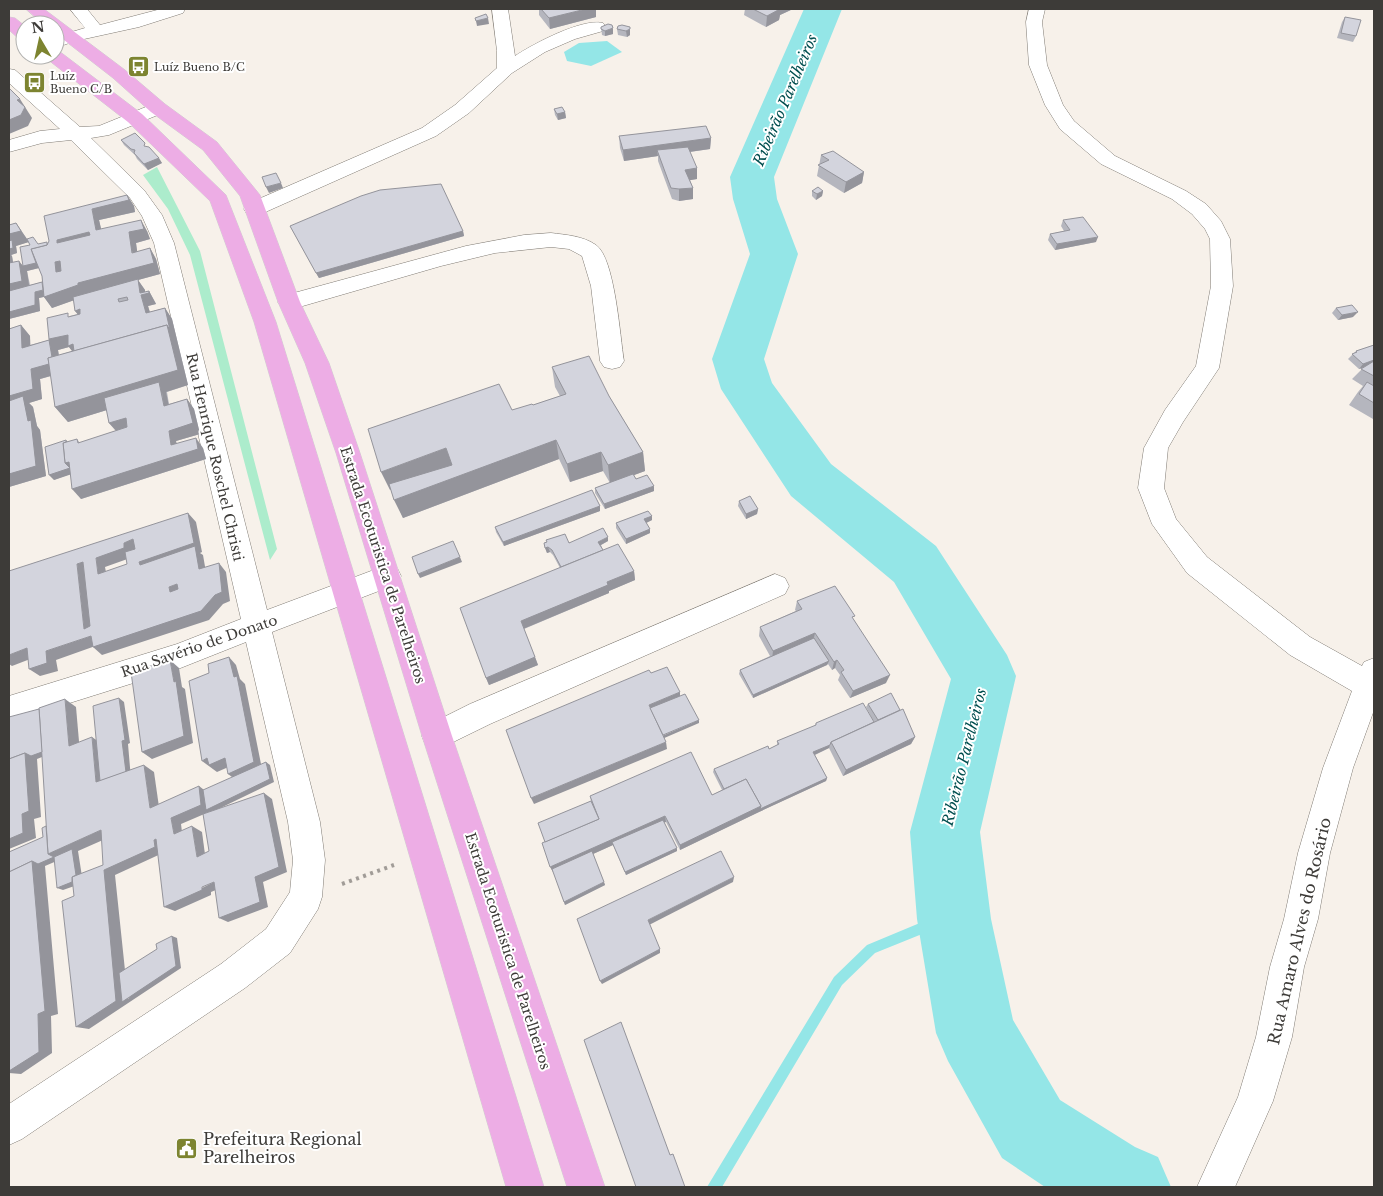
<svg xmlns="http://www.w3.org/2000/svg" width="1383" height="1196" viewBox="0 0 1383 1196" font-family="'Libre Baskerville',serif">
  <rect width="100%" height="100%" fill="#f7f1ea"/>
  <path fill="#aceccc" d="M157 167 200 251 277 549 270 560 190 255 168 209 143 175Z"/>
  <path fill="#94e6e7" d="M607 41 622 52 591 66 567 61 564 52 579 43Z"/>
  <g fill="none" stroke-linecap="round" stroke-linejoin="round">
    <path fill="#94e6e7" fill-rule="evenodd" d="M954 913 958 915 960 919 958 923 927 932 875 953 842 985 722 1187H707L834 977 867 945 927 920Z"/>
    <path fill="#94e6e7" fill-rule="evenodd" d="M804 9H842L774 177 777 199 798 254 764 359 772 383 831 464 936 546 1007 655 1016 676 980 832 991 919 1013 1020 1060 1100 1135 1147 1158 1157 1171 1187H1045L1002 1158 948 1061 936 1033 917 919 910 832 951 679 894 582 791 496 721 389 712 359 750 254 733 199 730 177Z"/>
    <defs>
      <g id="minor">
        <path d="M70 9H87L100 25 161 9H185L183 13 139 27 75 41 55 48V37L85 28Z"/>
        <path d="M492 9H508L515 56C533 44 582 18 603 23L606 27 603 31 575 39 545 52 512 73 469 113 436 136 261 214 254 215 247 214 244 209 247 204 422 128 455 105 497 68V51Z"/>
        <path d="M1029 9H1045L1042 22 1047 65 1063 105 1074 121 1115 156 1186 191 1206 204 1221 221 1230 239 1233 286 1219 368 1183 422 1168 448 1164 488 1176 519 1207 557 1310 637 1362 666 1364 662 1374 658V710L1353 768 1330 853 1318 919 1304 967 1292 1037 1273 1101 1235 1187H1197L1238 1097 1256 1037 1270 967 1284 919 1298 853 1323 768 1352 691 1290 655 1187 573 1152 524 1138 488 1144 448 1165 410 1196 366 1211 286 1210 239 1205 229 1192 214 1172 199 1101 164 1060 129 1045 105 1029 65 1026 22Z"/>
        <path d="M9 69 15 70 80 127 99 126 158 102 165 104 167 108 165 112 109 135 91 138 144 190 162 215 174 243 267 610 387 565 397 568 401 576 397 584 272 632 320 822 325 860 322 897 318 909 290 953 245 988 22 1139 9 1145V1104L221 964 266 929 290 892 293 860 288 822 246 642 178 669 9 722V696L177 644 241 619 154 243 142 216 130 198 71 140 42 143 9 152V140L40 131 60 129 9 83Z"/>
        <path d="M551 233C567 235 583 236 596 245 615 258 620 337 624 361L620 367 612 369 604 367 600 361 591 286 582 256 569 249 551 247 495 253 441 266 289 310 281 307 278 302 281 297 294 293 466 246 524 235Z"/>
        <path d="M775 574 785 578 789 586 785 594 490 724 437 750 426 746 422 736 426 726 470 704Z"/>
      </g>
      <g id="major">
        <path d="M26 9H44L125 70 165 104 217 142 260 195 300 302 329 363 360 453 452 736 605 1187H567L422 736 336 453 305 363 278 302 240 196 203 150 151 112 113 78 55 33V25H44Z"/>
        <path d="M9 17 15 18 25 26V40L19 39 9 30Z"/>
        <path d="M55 50 59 51 142 114 226 195 276 322 544 1187H506L254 322 210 201 128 122 47 59 44 55H55Z"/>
      </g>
    </defs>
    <use href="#minor" stroke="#817c75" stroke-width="1"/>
    <use href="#major" stroke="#d0d0cf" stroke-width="1"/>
    <path stroke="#a19c97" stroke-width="4" stroke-dasharray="3 4.5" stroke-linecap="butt" d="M342 884 394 865"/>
    <use href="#minor" fill="#fff" fill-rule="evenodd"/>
    <use href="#major" fill="#edade5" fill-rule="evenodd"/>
  </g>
  <g fill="#b5b6be" fill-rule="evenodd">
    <path d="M539 9H541L596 17 550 29 539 15Z"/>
    <path d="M745 9H793L780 15 779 20 766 27 744 15Z"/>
    <path d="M1345 17 1356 36 1353 42 1337 38 1342 22Z"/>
    <path d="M601 27 613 34 605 36 602 35Z"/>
    <path d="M630 27V35L627 37 618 35 617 29Z"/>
    <path d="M554 109 565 112 566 118 558 120 555 115Z"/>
    <path d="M619 136 711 138 710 149 690 152 697 179 690 180 693 188V199L679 201 672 199 658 161V156L624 161 620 148Z"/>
    <path d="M121 140 147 147 162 163 148 170 137 159 135 155 124 145Z"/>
    <path d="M821 155 864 172 862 183 844 193 817 176Z"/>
    <path d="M812 191H823L822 196 816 200 812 196Z"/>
    <path d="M127 195 134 206 135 212 99 220 101 229 147 231 150 239 136 243 137 252 150 248 156 259 160 274 138 280 145 290V292L149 291 155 302 156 304 148 306 150 312 165 308 172 319 188 385 167 392 169 404 187 399 194 409 200 434 176 441 177 444 203 448 206 459 81 499 70 474 54 480 68 442 77 439 80 443 116 431 109 423 107 410 68 422 55 407 51 376 40 379 42 399 29 403 33 407 37 426 40 430 46 476 9 487V329L21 325 30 336V345L49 340 70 316 78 314 75 311 74 300 52 308 44 297 39 298 40 311 9 319V225L16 223 27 239 38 244 48 243ZM28 242 30 245 23 265 13 262 12 256 11 255 17 253 16 246ZM39 268 42 276V282L30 285 27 271ZM69 347 72 351 59 355 58 350Z"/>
    <path d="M1063 220 1096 242 1055 250 1048 240 1050 234 1064 231 1061 226Z"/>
    <path d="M290 226 463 231 464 236 319 278Z"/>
    <path d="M1336 308 1353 317 1338 320 1332 313Z"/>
    <path d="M1374 345V418L1373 419 1349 405 1358 392 1363 386 1352 379 1363 368 1359 369 1348 359 1356 351Z"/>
    <path d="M552 367 609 396 643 452 645 471 634 475 636 479 654 491 605 509 595 493V488L610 483 603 471 570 482 559 459 403 518 391 490H390L512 410 533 405 560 396 555 387Z"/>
    <path d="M739 501 758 509 757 514 746 519 738 506Z"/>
    <path d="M600 506V511L504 546 496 532 495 527Z"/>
    <path d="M652 516V520L646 523 650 533 626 544 616 528V523Z"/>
    <path d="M608 541 601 545 603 550 634 571 635 580 609 591V593L524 629 538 665 489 685 486 678 560 568 553 555 550 552 547 553 544 543Z"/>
    <path d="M797 601 854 620 886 683 850 698 838 680 840 675 835 668 832 670 828 664 827 665 753 698 739 674 740 670 770 656 759 636 760 627 796 611 795 610Z"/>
    <path d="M868 704 915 737 911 744 843 776 829 748 815 755 827 778 826 781 759 812 680 850 666 822H664L677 851 626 875 613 845 593 854 605 885 565 905 545 842 591 801 590 796 712 795 722 790 713 772 714 769 769 749 777 745V741L815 726 816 723 874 722 866 707Z"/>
  </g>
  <g fill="#94949b">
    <path d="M586 9H596V17L550 29 549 18Z"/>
    <path d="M775 9H793L780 15 779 20 766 27 767 16Z"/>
    <path d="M488 18 489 24 477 26 476 21Z"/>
    <path d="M613 28V34L605 36V31Z"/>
    <path d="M630 29V35L627 37 626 31Z"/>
    <path d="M20 99 32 118 28 126 9 134V120L17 100Z"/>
    <path d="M565 112 566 118 558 120 557 114Z"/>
    <path d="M711 138 710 149 660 156 657 150 658 156 624 161 623 150Z"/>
    <path d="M159 158 162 163 148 170 144 164Z"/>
    <path d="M697 168V179L685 181V170Z"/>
    <path d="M864 172 862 183 844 193 846 182Z"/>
    <path d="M281 183 283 188 269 193 266 187Z"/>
    <path d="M693 188V199L679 201V189Z"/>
    <path d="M823 191 822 196 816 200 817 194Z"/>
    <path d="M127 195 134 206 135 212 99 220 104 241 96 230 92 209Z"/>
    <path d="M141 220 147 231 150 239 136 243 139 264 124 236Z"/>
    <path d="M16 223 29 242 16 246 17 253 11 255 12 256 15 275 9 267V234Z"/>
    <path d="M463 231 464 236 319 278 316 273Z"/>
    <path d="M89 232 97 243H57V240Z"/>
    <path d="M1098 237 1096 242 1055 250 1057 244Z"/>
    <path d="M150 248 156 259 160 274 138 280 145 290V294L149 291 155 302 156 304 148 306 153 324 146 313 141 295 86 296 52 308 44 297 47 296 39 298 40 311 9 319V312L35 292 78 283Z"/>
    <path d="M19 261 23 266 39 262 43 267 27 271 30 292 9 297V284Z"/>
    <path d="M60 261 68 272H56L55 262Z"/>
    <path d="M165 308 172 319 188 385 166 392 171 416 164 406 162 393 68 422 55 407 76 356 69 347 58 350 61 373 40 379 42 399 29 403 33 407 37 426 40 430 46 476 9 487V396L31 369 49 339Z"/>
    <path d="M80 309 83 321 75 311Z"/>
    <path d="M1358 312 1353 317 1338 320 1342 315Z"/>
    <path d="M21 325 30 336 31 358 22 348Z"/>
    <path d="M1374 360V364L1359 369 1363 364Z"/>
    <path d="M187 399 194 409 200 434 176 441 178 455 171 445 169 431Z"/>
    <path d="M126 418 134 428 118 433 109 423Z"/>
    <path d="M196 438 203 448 206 459 81 499 72 489Z"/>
    <path d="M66 440 71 445 78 472 54 480 49 475 65 463Z"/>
    <path d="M556 440 559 459 403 518 394 500Z"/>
    <path d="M446 448 453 467 390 490 381 472Z"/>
    <path d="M601 452 603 471 570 482 567 464Z"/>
    <path d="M643 452 645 471 610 484 608 465Z"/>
    <path d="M654 486V491L605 509 604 504Z"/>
    <path d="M600 506V511L504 546 503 542Z"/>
    <path d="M758 509 757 514 746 519V514Z"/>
    <path d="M188 513 196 522 202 552 200 553 203 555 207 578 199 569 140 565 139 562Z"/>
    <path d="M652 516V520L644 524V519Z"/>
    <path d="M650 529V533L626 544V539Z"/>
    <path d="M608 537V541L599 546 598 542Z"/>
    <path d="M133 539 142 549 133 557 105 567 108 583 98 574 96 558 124 543Z"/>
    <path d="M548 547 550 552 547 553 545 548Z"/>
    <path d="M460 557 462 562 420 578 418 574Z"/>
    <path d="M83 562 94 637 84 629 77 564Z"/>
    <path d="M219 563 226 572 230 601 223 604 209 620 102 655 93 647Z"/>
    <path d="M634 571 635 580 609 591V593L523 629 521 621 607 582Z"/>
    <path d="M177 584 185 593 170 592 169 587Z"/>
    <path d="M815 633 813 642 772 659 773 651Z"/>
    <path d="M91 636 101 644 56 660 58 671 40 676 29 669 46 651Z"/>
    <path d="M27 648 38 656 12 666 9 664V655Z"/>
    <path d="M229 657 236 665 240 679 245 684 262 769 236 780 228 774Z"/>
    <path d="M535 657 538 665 489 685 486 678Z"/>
    <path d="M170 660 179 668 182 687 185 689 193 743 152 759 142 752 174 682Z"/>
    <path d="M837 660 835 668 832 670 834 662Z"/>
    <path d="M829 661 827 665 753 698V695Z"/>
    <path d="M890 675 886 683 850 698 853 691Z"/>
    <path d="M680 692V699L651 712 649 705Z"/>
    <path d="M119 698 124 702 130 743 128 744 131 779 96 782 92 737 102 744 122 741Z"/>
    <path d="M65 699 76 707 80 753 69 746Z"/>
    <path d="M699 720V723L662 739V736Z"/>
    <path d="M915 737 911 744 843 776 846 770Z"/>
    <path d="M666 742 667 749 534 804 531 798Z"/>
    <path d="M830 745 829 748 812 756 813 752Z"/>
    <path d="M47 750 52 753 37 759 41 817 34 819 36 838 9 849V839L22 814 25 753Z"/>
    <path d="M207 758H225L233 765 217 772 202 761Z"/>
    <path d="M266 762 270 765 274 782 210 813 209 812 181 824 183 840 174 834 171 818 199 786 208 793Z"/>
    <path d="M144 765 154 772 160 814 150 808Z"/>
    <path d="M827 778 826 781 759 812 680 850V845L761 806Z"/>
    <path d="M264 793 272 799 287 872 263 882 268 907 228 922 219 918Z"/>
    <path d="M665 816 666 822 613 845 612 842 613 845 553 872 550 867Z"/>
    <path d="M192 826 202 832 206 862 197 857Z"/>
    <path d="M101 830 112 836 78 851 83 883 63 890 57 888 73 854 45 866 58 1014 51 1016 52 1053 21 1074 9 1073 32 861Z"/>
    <path d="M156 839 165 852 115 875 128 999 172 936 177 938 181 968 89 1029 76 1027 104 870Z"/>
    <path d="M677 848V851L626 875 625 872Z"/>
    <path d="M734 877 733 882 649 925 648 920Z"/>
    <path d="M214 882 223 887 211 892V895L175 911 164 907Z"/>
    <path d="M604 882 605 885 565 905 564 902Z"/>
    <path d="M660 949V953L602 984 600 981Z"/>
  </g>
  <g fill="#d3d4dd" stroke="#94949b" fill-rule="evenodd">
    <path d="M541 9H586L549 18Z"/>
    <path d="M753 9H780L767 16Z"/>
    <path d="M486 14 488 18 476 21 475 18Z"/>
    <path d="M1345 17 1361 20 1356 36 1341 33Z"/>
    <path d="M608 24 612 25 613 28 605 31 601 29V27Z"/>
    <path d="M622 25 630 27V29L626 31 617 29 618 26Z"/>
    <path d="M9 88 20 99 17 100 25 107 21 115 9 120Z"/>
    <path d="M562 107 565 112 557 114 554 109Z"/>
    <path d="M706 126 711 138 623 150 619 136Z"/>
    <path d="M135 133 145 143 144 146 149 147 159 158 144 164 134 153 135 150 131 149 121 140Z"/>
    <path d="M688 147 697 168 685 170 693 188 679 189 671 188 657 150Z"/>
    <path d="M833 151 864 172 846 182 818 165 829 160 821 155Z"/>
    <path d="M276 173 281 183 266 187 262 177Z"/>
    <path d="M441 184 463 231 316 273 290 226 361 196 380 190Z"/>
    <path d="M818 187 823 191 817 194 812 191Z"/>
    <path d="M127 195 129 200 92 209 96 230 141 220 144 229 129 232 132 253 150 248 154 263 78 283V285L44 297 42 276 31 249 47 245 49 241 44 216ZM89 232 90 235 57 243V240ZM60 261 61 271 56 272 55 262Z"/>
    <path d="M1083 217 1098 237 1057 244 1050 234 1070 230 1063 220Z"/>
    <path d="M16 223 21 231 9 234V225Z"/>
    <path d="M33 237 38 244 47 242V245L31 249 36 263 23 266 20 247 30 245 27 239Z"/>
    <path d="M12 240 13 248 9 249V241Z"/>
    <path d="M19 261 22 281 9 284V263Z"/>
    <path d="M138 279 140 293 149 291V293L141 295 146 313 165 308 170 330 167 325 74 351 73 344 68 346V335L49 339 47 318 68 313V317L80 314V309L75 311 73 297ZM127 297 128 300 119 302 118 299Z"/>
    <path d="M42 282 43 290 35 292V305L9 312V291Z"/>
    <path d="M1352 305 1358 312 1342 315 1336 308Z"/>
    <path d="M21 325 22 348 49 340 52 357 48 358 49 364 31 369 33 389 9 396V329Z"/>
    <path d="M167 325 178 370 55 407 48 358Z"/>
    <path d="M1374 345V360L1363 364 1352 354 1357 352 1356 351Z"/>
    <path d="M589 356 609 396 643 452 608 465 601 452 567 464 556 440 394 500 389 484 452 465 446 448 381 472 368 429 499 384 512 410 532 404 533 405 566 394 552 367Z"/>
    <path d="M1374 361V376L1361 369Z"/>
    <path d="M159 382 164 406 187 399 193 423 169 431 171 445 196 438 198 449 72 489 69 462 65 463 63 443 77 439 78 443 127 427 126 418 109 423 104 398Z"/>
    <path d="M1367 382 1374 386V403L1359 394Z"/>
    <path d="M23 396 28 421 31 420 36 466 9 474V401Z"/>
    <path d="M66 440V442L63 443 65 463 70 468 49 475 45 447Z"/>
    <path d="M633 474 636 479 647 475 654 486 604 504 595 488Z"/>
    <path d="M592 490 600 506 503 542 495 527Z"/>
    <path d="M750 496 758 509 746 514 739 501Z"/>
    <path d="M648 511 652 516 644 519 650 529 626 539 616 523Z"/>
    <path d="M188 513 194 543 139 562 140 565 195 546 199 569 219 563 222 592 215 595 201 611 93 647 91 636 46 651 47 663 29 669 27 648 9 655V571ZM133 539 135 549 125 552 127 564 98 574 96 558 124 548V543ZM83 562 90 626 84 629 77 564ZM177 584 178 589 170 592 169 587Z"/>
    <path d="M603 528 608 537 598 542 603 550 561 567 552 550 548 547 545 548 544 543 547 542 546 540 565 534 569 543Z"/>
    <path d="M453 541 460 557 418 574 412 557Z"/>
    <path d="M618 544 634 571 607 582 608 585 521 621 535 657 486 678 460 608Z"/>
    <path d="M835 586 855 616 852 617 890 675 853 691 841 672 844 670 837 660 834 662 815 633 773 651 760 627 802 609 797 601Z"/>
    <path d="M814 638 829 661 753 695 740 670Z"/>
    <path d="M229 657 234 677 237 676 254 762 228 774 225 758 209 765 207 758 202 761 189 681 209 673 208 664Z"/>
    <path d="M170 660 174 682 176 681 184 736 142 752 131 672Z"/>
    <path d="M667 667 680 692 649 705 666 742 531 798 506 730 649 670 651 673Z"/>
    <path d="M891 693 900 710 878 720 868 704Z"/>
    <path d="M685 694 699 720 663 735 650 708Z"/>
    <path d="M119 698 125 740 122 741 126 772 100 781 93 706Z"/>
    <path d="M65 699 69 746 92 737 96 782 144 765 150 808 199 786 201 805 171 818 174 834 192 826 197 857 209 851 203 814 264 793 279 867 255 877 260 902 219 918 214 882 202 887V890L164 907 156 839 154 840 155 847 104 870 116 1001 76 1027 62 901 74 896 72 877 103 865 101 830 48 854 39 708Z"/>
    <path d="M863 703 874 722 831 742 830 745 813 752 827 778 760 809 761 806 746 779 724 789 714 769 768 746 769 749 779 744 777 741 816 725V723Z"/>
    <path d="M39 709 42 752 31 756 25 753 9 759V717Z"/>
    <path d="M903 709 915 737 846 770 831 742Z"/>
    <path d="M691 752 712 795 746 779 761 806 680 845 665 816 550 867 542 843 599 819 590 796Z"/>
    <path d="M25 753 29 811 22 814 23 833 9 839V759Z"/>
    <path d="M266 762 270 779 206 810 203 790Z"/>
    <path d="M591 801 599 819 545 842 538 823Z"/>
    <path d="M663 820 677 848 625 872 612 842Z"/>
    <path d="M46 826 48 854 54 857 38 864 32 861 9 872V852L43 837 42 828Z"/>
    <path d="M72 849 76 875 72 877V882L57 888 54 857Z"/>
    <path d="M592 851 604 882 564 902 552 869Z"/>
    <path d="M721 851 734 877 648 920 660 949 600 981 577 919Z"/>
    <path d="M32 861 45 1011 38 1014 39 1052 9 1071V872Z"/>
    <path d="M172 936 176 966 122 1002 119 973 157 949 156 944Z"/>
    <path d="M621 1022 670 1155 673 1154 685 1187H636L584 1040Z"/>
  </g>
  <defs>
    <symbol id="bus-square" viewBox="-11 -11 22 22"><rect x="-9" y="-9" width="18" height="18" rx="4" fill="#7d8430" stroke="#fff"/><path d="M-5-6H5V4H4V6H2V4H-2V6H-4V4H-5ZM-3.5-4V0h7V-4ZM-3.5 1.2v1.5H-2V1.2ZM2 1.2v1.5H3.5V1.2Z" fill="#fff"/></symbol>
    <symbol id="civic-square" viewBox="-11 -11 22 22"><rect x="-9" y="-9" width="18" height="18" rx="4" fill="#7d8430" stroke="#fff"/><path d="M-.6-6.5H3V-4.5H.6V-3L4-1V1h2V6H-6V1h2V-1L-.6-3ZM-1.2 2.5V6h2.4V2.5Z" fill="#fff"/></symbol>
  </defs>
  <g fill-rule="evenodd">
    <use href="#bus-square" x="126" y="54" width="25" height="25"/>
    <use href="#bus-square" x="22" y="70" width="25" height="25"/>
    <use href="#civic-square" x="174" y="1136" width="25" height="25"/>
  </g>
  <g text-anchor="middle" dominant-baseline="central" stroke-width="4" stroke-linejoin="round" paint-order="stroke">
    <g font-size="11" fill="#3d3b38" stroke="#fff" text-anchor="start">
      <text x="154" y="67">Luíz Bueno B/C</text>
      <text x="50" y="76">Luíz<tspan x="50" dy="13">Bueno C/B</tspan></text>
    </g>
    <g font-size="14" fill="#3d3b38" stroke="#fff">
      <text transform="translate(215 457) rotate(77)">Rua Henrique Roschel Christi</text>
      <text transform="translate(383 565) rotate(72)">Estrada Ecoturistica de Parelheiros</text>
      <text transform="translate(199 646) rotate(-19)">Rua Savério de Donato</text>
      <text transform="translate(508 951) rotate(72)">Estrada Ecoturistica de Parelheiros</text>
    </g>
    <g font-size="15" font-style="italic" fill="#004e4f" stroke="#fff">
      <text transform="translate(785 100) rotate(-67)">Ribeirão Parelheiros</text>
      <text transform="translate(964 757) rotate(-76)">Ribeirão Parelheiros</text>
    </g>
    <g font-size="16" fill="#3d3b38" stroke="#fff">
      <text transform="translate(1299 931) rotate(-77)">Rua Amaro Alves do Rosário</text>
    </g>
    <g font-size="16" fill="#3d3b38" stroke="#fff" text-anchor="start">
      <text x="203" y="1139">Prefeitura Regional<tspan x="203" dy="18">Parelheiros</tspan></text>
    </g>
  </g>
  <rect width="1383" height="1196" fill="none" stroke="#3d3b38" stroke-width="20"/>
  <g transform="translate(40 40) rotate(351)"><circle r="24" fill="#ffffff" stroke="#b1b1af"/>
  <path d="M0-4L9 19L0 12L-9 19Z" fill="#7d8430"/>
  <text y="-8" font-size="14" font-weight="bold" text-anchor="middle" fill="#3d3b38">N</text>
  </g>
</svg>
